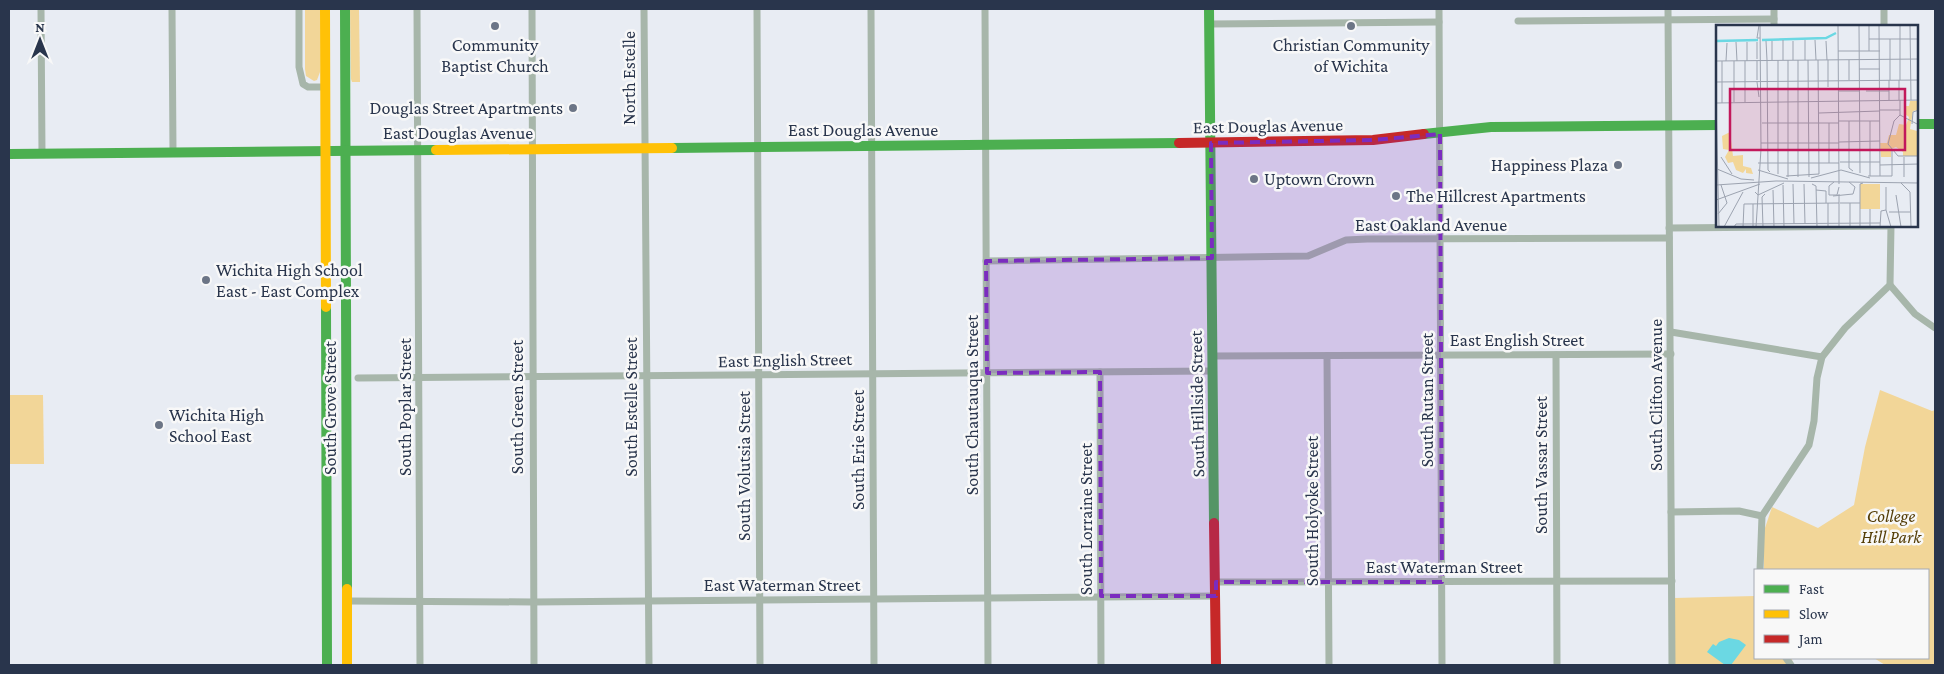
<svg xmlns="http://www.w3.org/2000/svg" width="1944" height="674" viewBox="0 0 1944 674" font-family="'Crimson Pro',serif">
  <rect width="100%" height="100%" fill="#e8ecf3"/>
  <g fill="#f2d698">
    <path d="M305 9H320V72L317 80 314 81 306 76 305 69Z"/>
    <path d="M350 9H359L360 82H352L351 79Z"/>
    <path d="M1880 390 1932 411 1935 410V665H1885L1874 658H1928V570H1764V531L1772 507 1818 528 1854 505 1865 447Z"/>
    <path d="M9 395H43L44 464H9Z"/>
    <path d="M1755 596V658H1798L1792 659 1793 665H1675L1674 598Z"/>
  </g>
  <path fill="#6bd8e3" d="M1729 638 1739 640 1746 645 1731 665H1725L1707 652 1713 644 1716 646 1719 642Z"/>
  <g fill="none" stroke-linecap="round" stroke-linejoin="round">
    <g stroke="#a7b6aa" stroke-width="7">
      <path d="M41 9 42 154"/>
      <path d="M172 9 173 152"/>
      <path d="M299 9V67L303 84 308 87H326"/>
      <path d="M417 9 420 665"/>
      <path d="M532 9 534 665"/>
      <path d="M644 9 649 665"/>
      <path d="M757 9 760 665"/>
      <path d="M871 9 874 665"/>
      <path d="M985 9 988 665"/>
      <path d="M1439 9 1442 665"/>
      <path d="M1668 9 1672 665"/>
      <path d="M1884 9V26"/>
      <path d="M1518 21 1774 19"/>
      <path d="M1209 24 1439 22"/>
      <path d="M1774 26V9"/>
      <path d="M1669 228 1891 226"/>
      <path d="M986 261 1308 256 1346 240 1367 239 1669 238"/>
      <path d="M1890 285 1915 314 1935 328"/>
      <path d="M1671 332 1822 357"/>
      <path d="M1556 355 1557 665"/>
      <path d="M1213 356 1671 354"/>
      <path d="M1327 356 1329 665"/>
      <path d="M1100 372 1101 665"/>
      <path d="M358 378 1213 371"/>
      <path d="M1671 512 1739 511 1762 516"/>
      <path d="M1760 570 1762 516 1809 445 1814 421 1817 378 1822 357 1845 328 1890 285 1891 226"/>
      <path d="M1216 582 1672 581"/>
      <path d="M348 601 533 602 1216 596"/>
      <path d="M1786 658 1791 665"/>
    </g>
    <g stroke="#4caf50" stroke-width="10">
      <path d="M345 9 347 589"/>
      <path d="M1209 9 1214 523"/>
      <path d="M1918 124H1935"/>
      <path d="M1424 134 1491 127 1718 125"/>
      <path d="M672 148 1179 143"/>
      <path d="M9 154 436 150"/>
      <path d="M326 307 327 665"/>
    </g>
    <g stroke="#ffc107" stroke-width="10">
      <path d="M325 9 326 307"/>
      <path d="M436 150 672 148"/>
      <path d="M347 589V665"/>
    </g>
    <g stroke="#c62828" stroke-width="10">
      <path d="M1179 143 1373 140 1424 134"/>
      <path d="M1214 523 1216 665"/>
    </g>
  </g>
  <path fill="#7b2cbf" fill-opacity="0.2" stroke="#7b2cbf" stroke-width="4" stroke-dasharray="10 6" stroke-linejoin="round" d="M1440 134 1442 582H1216V596H1101L1100 372 987 373 986 261 1212 258 1211 143 1373 140Z"/>
  <g fill="#6c7586" stroke="#f8f8f8" stroke-width="2">
    <circle cx="495" cy="26" r="5"/>
    <circle cx="1351" cy="26" r="5"/>
    <circle cx="573" cy="108" r="5"/>
    <circle cx="1618" cy="165" r="5"/>
    <circle cx="1254" cy="179" r="5"/>
    <circle cx="1396" cy="196" r="5"/>
    <circle cx="206" cy="280" r="5"/>
    <circle cx="159" cy="425" r="5"/>
  </g>
  <g text-anchor="middle" dominant-baseline="central" stroke-width="5" stroke-linejoin="round" paint-order="stroke">
    <g font-size="18" fill="#29354c" stroke="#f8f8f8" text-anchor="start">
      <text x="495" y="45" text-anchor="middle">Community<tspan x="495" dy="21">Baptist Church</tspan></text>
      <text x="1351" y="45" text-anchor="middle">Christian Community<tspan x="1351" dy="21">of Wichita</tspan></text>
      <text x="563" y="108" text-anchor="end">Douglas Street Apartments</text>
      <text x="1608" y="165" text-anchor="end">Happiness Plaza</text>
      <text x="1264" y="179">Uptown Crown</text>
      <text x="1406" y="196">The Hillcrest Apartments</text>
      <text x="216" y="270">Wichita High School<tspan x="216" dy="21">East - East Complex</tspan></text>
      <text x="169" y="415">Wichita High<tspan x="169" dy="21">School East</tspan></text>
    </g>
    <g font-size="18" fill="#29354c" stroke="#f8f8f8">
      <text transform="translate(629 78) rotate(-90)">North Estelle</text>
      <text transform="translate(1268 126) rotate(-1)">East Douglas Avenue</text>
      <text x="863" y="130">East Douglas Avenue</text>
      <text x="458" y="133">East Douglas Avenue</text>
      <text x="1431" y="225">East Oakland Avenue</text>
      <text x="1517" y="340">East English Street</text>
      <text transform="translate(785 360) rotate(-1)">East English Street</text>
      <text transform="translate(1656 395) rotate(-90)">South Clifton Avenue</text>
      <text transform="translate(1427 400) rotate(-90)">South Rutan Street</text>
      <text transform="translate(1197 404) rotate(-91)">South Hillside Street</text>
      <text transform="translate(972 405) rotate(-90)">South Chautauqua Street</text>
      <text transform="translate(405 407) rotate(-90)">South Poplar Street</text>
      <text transform="translate(517 407) rotate(-90)">South Green Street</text>
      <text transform="translate(631 407) rotate(-90)">South Estelle Street</text>
      <text transform="translate(330 408) rotate(-90)">South Grove Street</text>
      <text transform="translate(858 450) rotate(-90)">South Erie Street</text>
      <text transform="translate(1541 465) rotate(-90)">South Vassar Street</text>
      <text transform="translate(744 466) rotate(-90)">South Volutsia Street</text>
      <text transform="translate(1312 511) rotate(-90)">South Holyoke Street</text>
      <text transform="translate(1086 519) rotate(-90)">South Lorraine Street</text>
      <text x="1444" y="567">East Waterman Street</text>
      <text x="782" y="585">East Waterman Street</text>
    </g>
    <g font-size="18" font-style="italic" fill="#543d06" stroke="#f8f8f8">
      <text x="1891" y="516">College<tspan x="1891" dy="21">Hill Park</tspan></text>
    </g>
  </g>
  <g transform="translate(1716 25)">
    <rect width="202" height="202" fill="#e8ecf3"/>
    <path d="M194 76H202V85L197 86 194 104 201 106 202 131H187V127L180 122 175 124V132H165L164 118H171L173 110H180L183 99 190 100 193 92 189 89V81H193ZM14 107 17 131 27 130V141L35 143 37 149 30 148V144L27 148 20 145 17 137 12 138 9 132 13 125 7 124 6 111ZM144 159H164V184H144Z" fill="#f2d698"/>
    <path fill="none" stroke="#6bd8e3" stroke-width="2.5" d="M46 15 110 13 120 8M0 16 42 15"/>
    <path fill="none" stroke="#9ca3b0" stroke-width="1" d="M43 0 41 13H44M122 0 123 159M143 0 144 148M153 0V26M163 0 164 151M184 0V55M194 0 195 75M153 14H203M174 14V55M67 15V35M89 15V35M99 15 100 35M50 16 51 35M56 16V35M77 16V35M110 16 111 35M20 17 21 36M31 17V36M41 17V34M122 26H164M51 35 52 145 54 147M62 35V149M72 35V152M82 35V152M92 35 93 152M112 35V62M133 35V55M0 36 203 34M6 36V78M10 36 11 18M18 36V77M29 36V77M143 44H164M41 55V36M173 55V75M183 55V75M0 57 203 55M41 57 43 72M123 66H143M150 66H173M0 75 3 202M184 75V90L178 96 172 119 182 131H203M0 78 203 75M164 85H184M103 88 164 86M184 90 203 100M123 96H164M133 96V143L137 146M154 96V151M46 98H123M113 98V138M196 99 197 87 203 85M123 117 164 116M45 118H123M5 132 16 149M124 137H164M42 138H123M164 140 203 139M1 144 25 154 38 155M42 145 72 154M70 151 103 149 102 35M152 151H176V125M188 152V132M95 153 125 145 154 153M118 157 113 161V170H121L123 162M185 158 194 167 195 202M77 159 78 199M88 159 89 199M96 159 100 161 101 202M0 160 60 156 203 158M67 160 68 202M170 162V185L175 202M57 165 58 202M100 165 110 166V178M39 167 42 170 68 158M123 169V202M180 170 185 202M117 171 137 169 139 162 133 157M0 175 44 159M112 178V202M124 178H144M134 178V202M154 184V202M173 187H195M2 189 11 178 5 160M8 202 27 167M18 202 20 199 164 198M27 202 28 179 123 178M37 202V179M40 202 45 124 44 0M47 202 46 172 49 169M144 202V159L147 158M164 202 165 186 170 185"/>
    <path fill="#c2185b" fill-opacity="0.15" stroke="#c2185b" stroke-width="2.5" d="M14 64H189V125H14Z"/>
    <rect width="202" height="202" fill="none" stroke="#29354c" stroke-width="2.5"/>
  </g>
  <rect width="1944" height="674" fill="none" stroke="#29354c" stroke-width="20"/>
  <rect x="1754" y="569" width="175" height="90" fill="#f8f8f8" stroke="#a5aab3"/>
  <rect x="1764" y="585" width="25" height="8" fill="#4caf50" stroke="#a5aab3"/>
  <text x="1799" y="594" font-size="15" fill="#29354c">Fast</text>
  <rect x="1764" y="610" width="25" height="8" fill="#ffc107" stroke="#a5aab3"/>
  <text x="1799" y="619" font-size="15" fill="#29354c">Slow</text>
  <rect x="1764" y="635" width="25" height="8" fill="#c62828" stroke="#a5aab3"/>
  <text x="1799" y="644" font-size="15" fill="#29354c">Jam</text>
  <g transform="translate(40 40)" stroke="#f8f8f8" stroke-width="4" paint-order="stroke">
  <path d="M0-4L9 19L0 12L-9 19Z" fill="#29354c"/>
  <text y="-8" font-size="14" font-weight="bold" text-anchor="middle" fill="#29354c">N</text>
  </g>
</svg>
